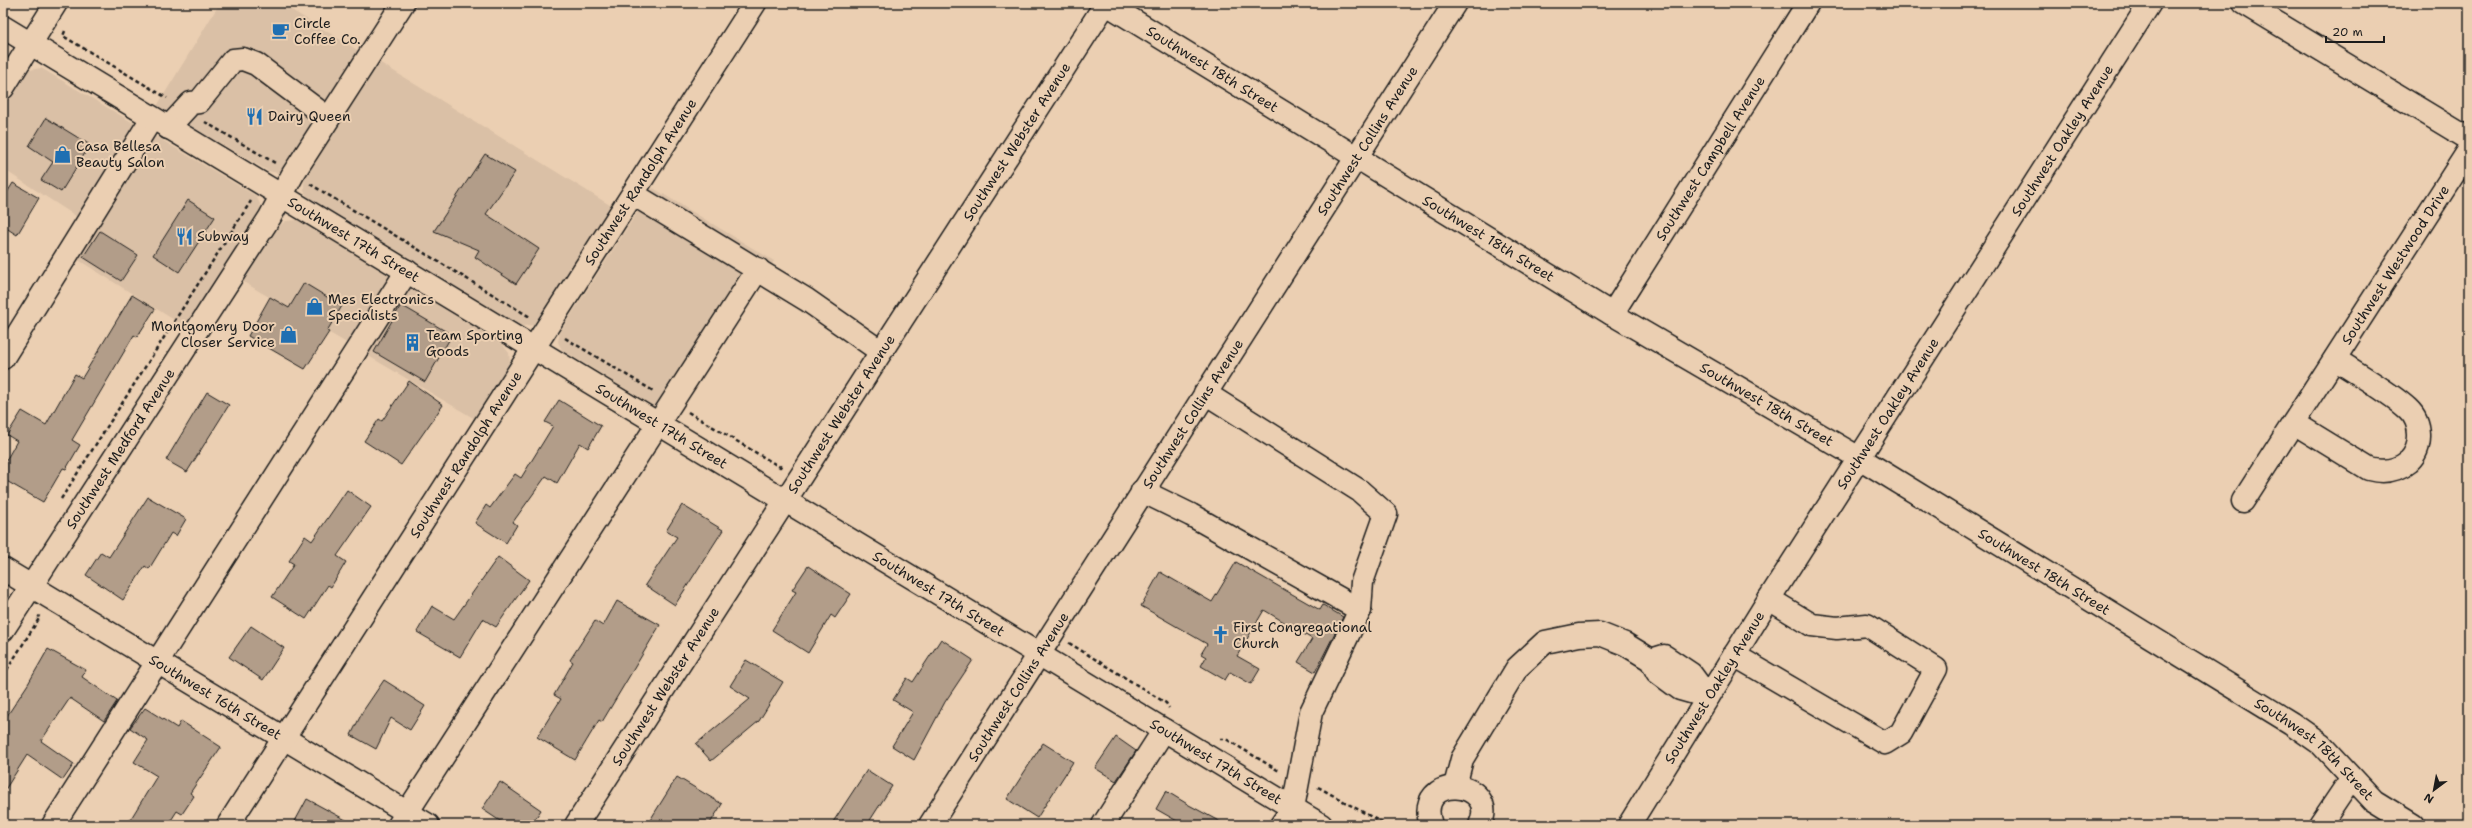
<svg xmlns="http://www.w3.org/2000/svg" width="2472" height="828" viewBox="0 0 2472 828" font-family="'Shantell Sans',sans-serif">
  <rect width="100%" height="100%" fill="#ebcfb2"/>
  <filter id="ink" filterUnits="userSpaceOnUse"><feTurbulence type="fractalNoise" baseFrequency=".025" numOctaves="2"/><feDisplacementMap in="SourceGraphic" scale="8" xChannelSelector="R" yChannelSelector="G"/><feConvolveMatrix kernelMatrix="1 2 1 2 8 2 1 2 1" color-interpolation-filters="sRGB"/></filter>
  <g filter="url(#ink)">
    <g fill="#dac0a6">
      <path d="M220 3H280L359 51 286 168 278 173 268 171 157 106Z"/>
      <path d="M379 62 613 207 540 321 533 325 523 326 511 321 309 199 304 191V183L308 170Z"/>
      <path d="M41 68 256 196 260 204V213L187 328 64 251 82 220 3 169V107L22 77 29 70Z"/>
      <path d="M653 188 774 261 675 419 562 350 558 342 560 332Z"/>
      <path d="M298 220 503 345 509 353 510 363 475 419 242 281 276 228 286 221Z"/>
    </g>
    <g fill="#b29d89" stroke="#1c1c1c">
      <path d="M46 118 90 145 61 192 41 180 53 162 29 146Z"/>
      <path d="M485 154 515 172 486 214 539 249 516 284 475 257 479 250 434 231Z"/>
      <path d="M13 183 39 198 17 235 3 226V199Z"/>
      <path d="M188 200 215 217 179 272 153 255Z"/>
      <path d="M100 231 138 255 121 281 83 257Z"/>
      <path d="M304 283 342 306 327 331 329 332 305 369 248 336 270 297 289 308Z"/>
      <path d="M132 295 155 309 137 337 134 335 111 374 72 440 80 445 66 469 63 468 43 502 3 479V466L17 441 7 435 22 411 46 425 75 374 82 378Z"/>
      <path d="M401 305 452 335 425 382 374 352Z"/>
      <path d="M409 381 443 405 401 465 364 441 379 419 382 421Z"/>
      <path d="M207 392 229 405 187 472 166 460Z"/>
      <path d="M559 400 601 426 588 448 580 443 557 483 546 476 513 522 517 525 506 543 475 523 486 505 490 508 515 474 521 478 553 426 545 422Z"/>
      <path d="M347 490 371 507 337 556 346 562 331 587 328 585 306 619 272 597 294 564 289 561 305 536 312 541Z"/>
      <path d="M148 497 186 519 176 536 171 533 149 569 145 566 123 600 86 575 101 552 109 557Z"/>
      <path d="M682 505 723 530 675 605 645 585 677 537 666 531Z"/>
      <path d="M498 557 529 580 496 627 483 619 460 657 417 632 432 606 454 619Z"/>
      <path d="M1236 562 1320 610 1323 605 1343 617 1315 672 1298 662 1312 639 1264 610 1237 656 1260 669 1251 684 1230 672 1225 680 1201 666 1206 657 1201 654 1207 644 1141 606 1160 572 1212 602Z"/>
      <path d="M808 566 851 594 835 618 831 615 808 653 772 630 796 592 792 590Z"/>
      <path d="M617 601 660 625 602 722 599 720 575 760 537 737 561 699 554 695 573 662 570 660 595 621 603 626Z"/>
      <path d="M251 626 284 648 263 680 229 657Z"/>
      <path d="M941 639 973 660 945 702 914 760 892 746 913 712 893 700 907 678 913 682Z"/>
      <path d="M48 649 86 670 82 677 117 701 104 721 70 698 41 741 74 764 63 780 27 755 3 793V722L28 684Z"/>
      <path d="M746 660 783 682 759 721 711 761 696 744 750 699 730 686Z"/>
      <path d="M384 680 425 706 410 730 391 718 376 749 351 735 363 711Z"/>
      <path d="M145 708 177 728 181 721 221 747 190 793 194 796 182 814 177 811 168 825H127L157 776 134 762 148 740 130 728Z"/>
      <path d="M1116 737 1136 751 1116 781 1095 768Z"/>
      <path d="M1043 743 1073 762 1037 818 1007 799Z"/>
      <path d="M867 770 892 786 867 825H831Z"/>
      <path d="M677 777 722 804 709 825H647Z"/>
      <path d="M500 782 541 810 531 825H506L482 809Z"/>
      <path d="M1166 791 1189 805 1226 825H1184L1156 809Z"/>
      <path d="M307 799 355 825H293Z"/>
    </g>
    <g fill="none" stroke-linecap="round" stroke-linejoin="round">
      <defs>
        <g id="minor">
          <path id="s1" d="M1105 3 1612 314 1861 459 2291 723 2321 744 2374 801 2413 825"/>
          <path d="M2244 3 2469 139"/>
          <path d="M3 88 56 3"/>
          <path d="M168 128 191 103 199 102 233 60 243 59 256 64 328 118"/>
          <path d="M633 194 807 300 880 351"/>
          <path id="s2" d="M1612 314 1808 3"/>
          <path d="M3 358 152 118"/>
          <path d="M1205 393 1360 491 1386 514 1362 582 1360 610"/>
          <path d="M2294 423 2369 469C2384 473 2397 471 2409 461 2423 447 2422 422 2408 409 2390 392 2356 373 2335 359"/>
          <path d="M1142 491 1191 515 1360 610 1311 712 1293 808 1281 825"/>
          <path id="s3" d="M2243 501 2469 150"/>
          <path id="s4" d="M3 569 428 825"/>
          <path id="s5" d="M3 630 270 217 293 174 403 3"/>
          <path d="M1734 655 1885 743 1901 733 1936 669 1867 625 1837 628 1812 625 1769 599"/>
          <path d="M1651 660 1664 656 1691 674 1708 697"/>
          <path d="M1455 786 1462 759 1517 668 1545 642 1579 635 1600 634 1625 644 1651 660 1657 672 1680 689 1708 697"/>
          <path d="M53 825 407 271"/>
          <path id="s6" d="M228 825 755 3"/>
          <path d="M399 825 758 269"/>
          <path id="s7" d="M576 825 1106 3"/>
          <path id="s8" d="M930 825 1455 3"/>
          <path d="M1103 825 1164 730"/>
          <path d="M1431 825C1413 771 1501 779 1480 825"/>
          <path id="s9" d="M1629 825 1769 599 2150 3"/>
          <path d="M2320 825 2351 779"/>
        </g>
        <g id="major">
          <path id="s10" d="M3 27 1321 825"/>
        </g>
      </defs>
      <use href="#minor" stroke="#1c1c1c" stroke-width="25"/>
      <use href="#major" stroke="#1c1c1c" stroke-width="25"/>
      <g stroke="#1c1c1c" stroke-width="2.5" stroke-dasharray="4 3" stroke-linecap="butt">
        <path d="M65 31 63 36 167 98"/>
        <path d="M205 122 275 163"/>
        <path d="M310 184 530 317"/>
        <path d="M565 338 655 392"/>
        <path d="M688 412 780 467 782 465"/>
        <path d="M61 499 251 201"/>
        <path d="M1069 643 1166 703 1169 708"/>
        <path d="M3 676 40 617 38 616"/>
        <path d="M1220 739H1226L1279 771"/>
        <path d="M1318 787 1386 825"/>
      </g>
      <use href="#minor" stroke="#ebcfb2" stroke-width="22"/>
      <use href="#major" stroke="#ebcfb2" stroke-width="22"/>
    </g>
  </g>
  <defs>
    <symbol id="cafe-bare" viewBox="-9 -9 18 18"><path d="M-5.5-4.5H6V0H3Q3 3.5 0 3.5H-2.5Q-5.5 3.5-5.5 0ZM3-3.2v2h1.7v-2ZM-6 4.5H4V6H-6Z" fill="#1f6fb2" stroke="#ebcfb2" stroke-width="2.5" paint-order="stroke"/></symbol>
    <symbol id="restaurant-bare" viewBox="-9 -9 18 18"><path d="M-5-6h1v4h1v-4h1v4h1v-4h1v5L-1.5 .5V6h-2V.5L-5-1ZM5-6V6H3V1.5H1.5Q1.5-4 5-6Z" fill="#1f6fb2" stroke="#ebcfb2" stroke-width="2.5" paint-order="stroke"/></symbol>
    <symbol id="shop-bare" viewBox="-9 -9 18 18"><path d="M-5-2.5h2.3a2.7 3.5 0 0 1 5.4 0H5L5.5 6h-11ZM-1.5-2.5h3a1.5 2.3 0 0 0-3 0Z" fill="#1f6fb2" stroke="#ebcfb2" stroke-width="2.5" paint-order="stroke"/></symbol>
    <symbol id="building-bare" viewBox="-9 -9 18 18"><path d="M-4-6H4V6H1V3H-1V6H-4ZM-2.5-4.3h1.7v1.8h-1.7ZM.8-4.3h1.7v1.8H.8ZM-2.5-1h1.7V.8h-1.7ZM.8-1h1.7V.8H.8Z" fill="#1f6fb2" stroke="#ebcfb2" stroke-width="2.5" paint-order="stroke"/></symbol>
    <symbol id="church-bare" viewBox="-9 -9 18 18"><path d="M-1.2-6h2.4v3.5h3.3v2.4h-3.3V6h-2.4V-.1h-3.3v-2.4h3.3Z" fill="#1f6fb2" stroke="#ebcfb2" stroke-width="2.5" paint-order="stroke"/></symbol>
  </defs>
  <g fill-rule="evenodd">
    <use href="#cafe-bare" x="268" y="18" width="25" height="25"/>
    <use href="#restaurant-bare" x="242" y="104" width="25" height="25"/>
    <use href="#shop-bare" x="50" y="142" width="25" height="25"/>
    <use href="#restaurant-bare" x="172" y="224" width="25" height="25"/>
    <use href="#shop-bare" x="302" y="294" width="25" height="25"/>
    <use href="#shop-bare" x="276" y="322" width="25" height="25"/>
    <use href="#building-bare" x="400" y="330" width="25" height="25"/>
    <use href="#church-bare" x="1208" y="622" width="25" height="25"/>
  </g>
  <g text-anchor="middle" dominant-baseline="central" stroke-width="4" stroke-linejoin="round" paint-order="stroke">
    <g font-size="14" fill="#1c1c1c" stroke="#ebcfb2" text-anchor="start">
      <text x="294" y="23">Circle<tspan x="294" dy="16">Coffee Co.</tspan></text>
      <text x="268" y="116">Dairy Queen</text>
      <text x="76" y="146">Casa Bellesa<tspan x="76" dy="16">Beauty Salon</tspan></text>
      <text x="197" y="236">Subway</text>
      <text x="328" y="299">Mes Electronics<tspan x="328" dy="16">Specialists</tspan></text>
      <text x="275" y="326" text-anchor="end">Montgomery Door<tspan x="275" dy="16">Closer Service</tspan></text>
      <text x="426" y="335">Team Sporting<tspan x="426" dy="16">Goods</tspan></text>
      <text x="1233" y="627">First Congregational<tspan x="1233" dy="16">Church</tspan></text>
    </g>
    <g font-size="14" fill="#1c1c1c" stroke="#ebcfb2">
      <text stroke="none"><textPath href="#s1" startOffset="126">Southwest 18th Street</textPath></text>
      <text stroke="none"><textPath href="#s9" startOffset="810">Southwest Oakley Avenue</textPath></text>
      <text stroke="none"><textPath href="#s7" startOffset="813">Southwest Webster Avenue</textPath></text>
      <text stroke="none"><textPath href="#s8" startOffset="812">Southwest Collins Avenue</textPath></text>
      <text stroke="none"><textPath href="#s2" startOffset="184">Southwest Campbell Avenue</textPath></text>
      <text stroke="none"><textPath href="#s6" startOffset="764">Southwest Randolph Avenue</textPath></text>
      <text stroke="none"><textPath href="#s1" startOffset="450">Southwest 18th Street</textPath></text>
      <text stroke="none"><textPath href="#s10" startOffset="410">Southwest 17th Street</textPath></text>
      <text stroke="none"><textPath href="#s3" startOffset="281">Southwest Westwood Drive</textPath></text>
      <text stroke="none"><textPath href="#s1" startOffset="774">Southwest 18th Street</textPath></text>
      <text stroke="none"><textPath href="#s7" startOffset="489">Southwest Webster Avenue</textPath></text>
      <text stroke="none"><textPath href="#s8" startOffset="488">Southwest Collins Avenue</textPath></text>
      <text stroke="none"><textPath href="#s9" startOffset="486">Southwest Oakley Avenue</textPath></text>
      <text stroke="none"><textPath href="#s10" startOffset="770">Southwest 17th Street</textPath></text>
      <text stroke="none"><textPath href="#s5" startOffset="216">Southwest Medford Avenue</textPath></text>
      <text stroke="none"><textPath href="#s6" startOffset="440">Southwest Randolph Avenue</textPath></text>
      <text stroke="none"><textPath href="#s1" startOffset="1098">Southwest 18th Street</textPath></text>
      <text stroke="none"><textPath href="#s10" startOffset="1094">Southwest 17th Street</textPath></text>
      <text stroke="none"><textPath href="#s7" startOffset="165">Southwest Webster Avenue</textPath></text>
      <text stroke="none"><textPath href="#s8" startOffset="164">Southwest Collins Avenue</textPath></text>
      <text stroke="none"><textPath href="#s9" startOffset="162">Southwest Oakley Avenue</textPath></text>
      <text stroke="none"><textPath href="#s4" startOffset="248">Southwest 16th Street</textPath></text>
      <text stroke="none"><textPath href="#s1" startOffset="1422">Southwest 18th Street</textPath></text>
      <text stroke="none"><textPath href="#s10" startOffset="1418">Southwest 17th Street</textPath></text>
    </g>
  </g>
  <rect width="2472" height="828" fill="none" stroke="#ebcfb2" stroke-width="16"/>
  <rect x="8" y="8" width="2456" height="812" fill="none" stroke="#1c1c1c" stroke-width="1.5" filter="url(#ink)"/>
  <g transform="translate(2434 790) rotate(212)" stroke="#ebcfb2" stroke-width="3" paint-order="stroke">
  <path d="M0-3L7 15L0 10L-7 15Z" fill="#1c1c1c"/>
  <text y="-6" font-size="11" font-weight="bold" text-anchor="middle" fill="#1c1c1c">N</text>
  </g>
  <path d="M2326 36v6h58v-6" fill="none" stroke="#1c1c1c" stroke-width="2"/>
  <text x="2332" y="36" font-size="12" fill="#1c1c1c" stroke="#ebcfb2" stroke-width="3" paint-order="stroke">20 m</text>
</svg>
